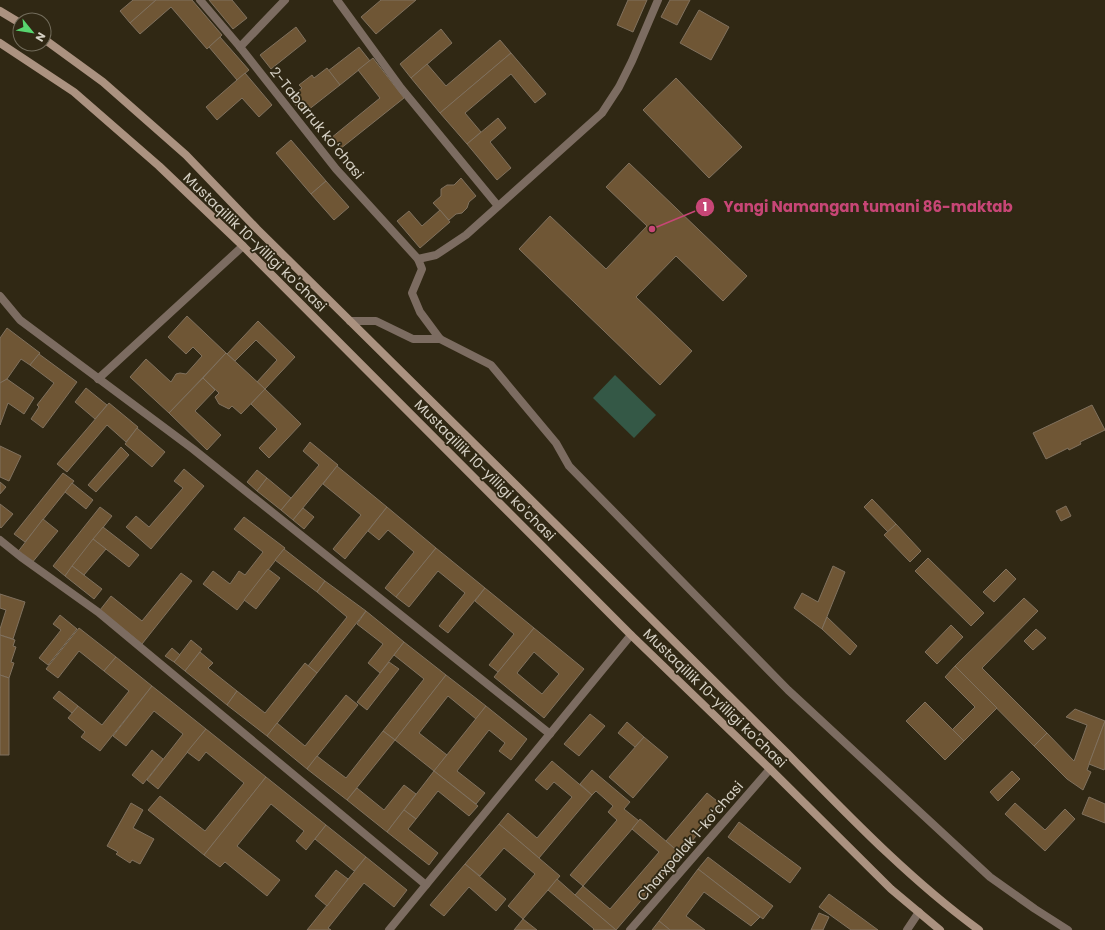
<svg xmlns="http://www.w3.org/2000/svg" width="1105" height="930" viewBox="0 0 1105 930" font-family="Poppins,sans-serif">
  <rect width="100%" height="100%" fill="#302814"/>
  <path fill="#345846" d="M615 375 656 415 634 438 593 398Z"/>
  <g fill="#6f5635" stroke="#80715e" fill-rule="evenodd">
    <path d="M133 0H156L130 23 120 11Z"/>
    <path d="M156 0H192L222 35 207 49 171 7 140 34 130 23Z"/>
    <path d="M209 0H232L247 18 233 29Z"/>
    <path d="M381 0H416L376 34 361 17Z"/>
    <path d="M628 0H647L633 32 617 25Z"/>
    <path d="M670 0H690L677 25 661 17Z"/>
    <path d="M699 10 729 27 711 60 680 43Z"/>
    <path d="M296 27 306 41 271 69 260 55Z"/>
    <path d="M441 29 452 43 411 78 400 64Z"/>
    <path d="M220 37 249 70 237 80 209 47Z"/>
    <path d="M500 40 511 53 440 113 411 78 427 64 446 86Z"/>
    <path d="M359 47 370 61 340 85 328 71Z"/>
    <path d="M511 53 546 94 535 103 511 74 465 113 481 132 467 144 440 113Z"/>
    <path d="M373 58 404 98 340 149 331 138 380 98 358 70Z"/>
    <path d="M327 68 340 85 303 114 290 98 302 88 299 85 312 75 314 78Z"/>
    <path d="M245 73 272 105 259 117 242 98 217 120 206 107Z"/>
    <path d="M676 78 742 147 709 178 643 110Z"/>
    <path d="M498 118 506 128 490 142 511 168 497 180 467 144Z"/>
    <path d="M291 140 326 181 311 194 276 153Z"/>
    <path d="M629 163 747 276 723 301 676 256 636 297 692 351 660 385 519 249 550 216 606 269 647 226 606 187Z"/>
    <path d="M461 178 476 196 469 202 467 208 462 213 456 214 449 220 433 203 441 196V189L447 185H454Z"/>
    <path d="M326 181 349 207 334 220 311 194Z"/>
    <path d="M440 210 450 222 420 248 397 221 409 211 422 226Z"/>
    <path d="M187 316 226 353 169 413 130 377 146 359 171 382 176 374 180 373 186 374 202 356 193 347 186 354 168 337Z"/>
    <path d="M258 321 295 357 265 389 257 382 277 360 256 340 235 361 227 354Z"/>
    <path d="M7 328 40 353 30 365 21 359 7 379 0 383V338Z"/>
    <path d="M226 353 265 389 241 414 232 406 229 409 219 404 215 397 219 393 203 378Z"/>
    <path d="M39 354 77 382 43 428 31 419 39 407 37 405 54 383 30 365Z"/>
    <path d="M203 378 215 390 195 411 221 435 207 450 169 413Z"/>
    <path d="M7 379 34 398 24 414 8 403 0 425V383Z"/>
    <path d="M86 388 107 405 95 419 75 402Z"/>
    <path d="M265 389 301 424 269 458 259 448 277 429 251 404Z"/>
    <path d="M109 403 138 427 126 442 107 425 67 472 57 464Z"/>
    <path d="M1092 405 1105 430 1080 442 1081 444 1069 450 1068 448 1046 459 1033 433Z"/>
    <path d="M137 428 165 452 152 467 125 444Z"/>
    <path d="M310 442 338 465 293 520 281 510 319 465 303 451Z"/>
    <path d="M0 446 21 456 9 481 0 477Z"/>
    <path d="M121 447 129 455 96 492 88 485Z"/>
    <path d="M337 466 387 507 345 559 333 549 361 515 323 484Z"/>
    <path d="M184 469 204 486 151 549 126 527 136 516 149 527 183 488 174 481Z"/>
    <path d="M257 470 267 478 257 491 247 482Z"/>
    <path d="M63 473 74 481 25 542 14 534Z"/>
    <path d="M267 478 291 498 281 510 257 491Z"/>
    <path d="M0 482 6 487 0 494Z"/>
    <path d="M72 483 93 500 86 509 65 492Z"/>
    <path d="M872 499 896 524 888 532 864 507Z"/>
    <path d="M0 504 13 514 1 528 0 527Z"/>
    <path d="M1066 506 1071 516 1061 521 1056 511Z"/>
    <path d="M100 507 112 516 65 576 53 566Z"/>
    <path d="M387 507 436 548 396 597 385 588 414 552 388 530 379 540 368 531Z"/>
    <path d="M303 508 314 517 304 529 293 520Z"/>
    <path d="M244 517 285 548 237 610 203 584 213 571 230 584 239 571 245 575 263 552 234 529Z"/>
    <path d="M43 519 58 531 31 564 17 553Z"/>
    <path d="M896 524 921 551 910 562 884 535Z"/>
    <path d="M103 527 139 555 129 567 93 539Z"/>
    <path d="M93 539 106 549 84 575 72 566Z"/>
    <path d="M436 548 485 588 448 633 439 626 465 593 438 571 409 607 396 597Z"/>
    <path d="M284 549 325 581 317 592 275 560Z"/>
    <path d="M928 558 984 613 971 626 915 571Z"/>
    <path d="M72 566 102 589 94 599 65 576Z"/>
    <path d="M833 566 845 572 822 629 794 608 802 593 818 602Z"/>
    <path d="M268 569 280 578 256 609 244 600Z"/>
    <path d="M1006 569 1016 579 994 602 983 592Z"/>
    <path d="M181 573 192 581 142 644 100 610 111 596 142 621Z"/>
    <path d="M325 581 366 611 317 673 308 666 347 617 317 592Z"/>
    <path d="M485 588 534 628 498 672 489 665 514 634 475 601Z"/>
    <path d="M0 594 25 602 13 639 0 635V629L6 610 0 608Z"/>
    <path d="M1024 598 1038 611 982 668 1047 733 1034 746 955 666Z"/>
    <path d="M366 611 404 642 380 673 368 663 383 644 357 624Z"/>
    <path d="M60 615 77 629 48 665 39 658 61 630 53 624Z"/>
    <path d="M827 617 857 646 850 655 822 629Z"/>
    <path d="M951 625 963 637 937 664 925 652Z"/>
    <path d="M79 628 116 657 104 671 79 651 58 678 46 669Z"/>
    <path d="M534 628 584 669 544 718 494 677ZM534 652 559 674 542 694 517 673Z"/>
    <path d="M1036 629 1046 638 1033 650 1024 641Z"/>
    <path d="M0 635 15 640 13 646 16 647 11 662 14 663 9 678 0 675Z"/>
    <path d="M191 640 202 649 185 671 174 662Z"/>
    <path d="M404 642 446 675 395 740 383 731 424 679 394 655Z"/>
    <path d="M172 648 180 655 174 662 165 656Z"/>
    <path d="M200 652 213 663 208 668 237 691 227 705 185 671Z"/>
    <path d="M116 657 152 686 100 751 81 737 85 732 68 718 78 706 102 725 129 691 104 671Z"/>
    <path d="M389 662 399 669 367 710 357 702Z"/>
    <path d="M305 663 317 673 267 736 227 705 237 691 265 713Z"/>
    <path d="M955 666 997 708 964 741 952 730 975 707 945 677Z"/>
    <path d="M0 675 9 678V755H0Z"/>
    <path d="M446 675 486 706 476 719 448 696 419 733 447 755 434 771 395 740Z"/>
    <path d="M152 686 206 729 158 789 147 780 183 734 154 711 126 746 113 736Z"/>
    <path d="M59 691 78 706 72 713 53 698Z"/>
    <path d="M346 695 358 705 307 769 267 736 277 723 305 746Z"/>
    <path d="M925 702 964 741 945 760 906 721Z"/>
    <path d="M486 706 527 739 511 760 499 751 505 743 489 730 457 771 485 793 476 804 434 771Z"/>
    <path d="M1075 709 1105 721 1087 770 1091 772 1083 790 1067 779 1034 746 1047 733 1074 761 1087 725 1066 717Z"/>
    <path d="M590 714 605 726 579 756 564 744Z"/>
    <path d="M1105 721V768L1104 770 1089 764Z"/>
    <path d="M627 722 644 737 635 747 618 733Z"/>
    <path d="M206 729 266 777 204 855 148 810 160 796 205 831 244 783 206 752 199 761 187 752Z"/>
    <path d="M383 731 395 740 347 800 307 769 317 756 346 778Z"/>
    <path d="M644 737 668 757 633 798 609 777Z"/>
    <path d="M152 750 163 759 143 784 132 775Z"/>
    <path d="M552 761 592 795 539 858 499 824 508 813 537 838 572 797 554 782 547 790 535 780Z"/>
    <path d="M592 770 630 802 624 809 639 821 583 886 570 875 617 820 608 812 613 806 596 791 592 795 580 784Z"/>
    <path d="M434 771 478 806 469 816 438 791 416 819 404 810Z"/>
    <path d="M1012 771 1020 779 998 801 990 792Z"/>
    <path d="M266 777 326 825 306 850 296 841 304 831 271 804 237 846 280 880 267 896 225 862 220 867 204 855Z"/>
    <path d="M404 785 416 794 387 832 347 800 357 788 384 810Z"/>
    <path d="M707 793 722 805 681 854 666 841Z"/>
    <path d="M1089 797 1105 804V823L1082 814Z"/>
    <path d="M131 803 143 810 133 828 154 839 140 864 132 860 130 863 116 854 118 852 107 846Z"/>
    <path d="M1015 803 1045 830 1065 809 1075 819 1045 851 1005 814Z"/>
    <path d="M404 810 416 819 408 829 438 853 429 865 387 832Z"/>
    <path d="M640 819 681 854 616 930 575 895 583 886 610 909 659 852 632 829Z"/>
    <path d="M739 822 801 868 790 883 728 837Z"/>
    <path d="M499 824 560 876 523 919 508 906 535 874 504 848 480 876 465 864Z"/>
    <path d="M326 825 366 857 354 871 315 839Z"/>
    <path d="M366 857 407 890 394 907 364 883 328 928 331 930H307Z"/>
    <path d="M708 857 773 906 763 919 698 869Z"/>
    <path d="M465 864 506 899 496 911 469 887 444 916 430 905Z"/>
    <path d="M698 869 760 917 751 926 704 892 686 916 705 930H670L659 921Z"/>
    <path d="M336 870 348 879 327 906 315 896Z"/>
    <path d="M557 879 575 895 616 930H593L594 929 548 890Z"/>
    <path d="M829 894 878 930H851L819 907Z"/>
    <path d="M819 913 829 917 823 930H811Z"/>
    <path d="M523 919 537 930H514Z"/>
    <path d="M659 921 670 930H652Z"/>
  </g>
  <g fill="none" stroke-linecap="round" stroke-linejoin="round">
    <g stroke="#7c6c61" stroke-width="8">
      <path d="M200 0 240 47 336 169 418 259 422 269 412 293 420 312 440 339 491 365 556 443 569 466 788 690 990 877 1035 909 1068 930"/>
      <path d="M337 0 401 88 498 206"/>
      <path d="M240 47 285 0"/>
      <path d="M418 259 436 255 466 235 602 113 619 87 632 61 658 0"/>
      <path d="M0 296 20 320 193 449 550 734"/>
      <path d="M350 321H376L413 339H440"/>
      <path d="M98 379 243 246"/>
      <path d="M0 540 21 557 98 612 426 885"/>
      <path d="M389 930 631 635"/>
      <path d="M630 930 770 769"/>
      <path d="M907 930 919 912"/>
    </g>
    <g stroke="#ab9280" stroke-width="8">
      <path d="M0 11 20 23"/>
      <path d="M44 39 103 82 186 155 257 229 787 753C847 814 910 880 979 930"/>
      <path d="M0 43 74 92 159 166 243 246 631 635 770 769 891 889 940 930"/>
    </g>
  </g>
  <g text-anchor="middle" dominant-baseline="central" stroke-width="3.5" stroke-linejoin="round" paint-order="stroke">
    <g font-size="14" fill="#d6d1c5" stroke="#302814">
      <text transform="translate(317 123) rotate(51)">2-Tabarruk koʻchasi</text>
      <text transform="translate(255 242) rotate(44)">Mustaqillik 10-yilligi ko'chasi</text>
      <text transform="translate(485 470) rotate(45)">Mustaqillik 10-yilligi ko'chasi</text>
      <text transform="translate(715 698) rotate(44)">Mustaqillik 10-yilligi ko'chasi</text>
      <text transform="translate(690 841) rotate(-49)">Charxpalak 1-koʻchasi</text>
    </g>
  </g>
  <path fill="none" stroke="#c74676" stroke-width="1.5" d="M652 229L705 207"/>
  <g fill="#c74676" stroke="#302814" stroke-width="1.5">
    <circle cx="652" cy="229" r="4"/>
    <circle cx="705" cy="207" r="10"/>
  </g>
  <g font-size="12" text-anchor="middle" font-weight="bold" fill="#fff">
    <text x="705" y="211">1</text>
  </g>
  <g font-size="15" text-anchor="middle" font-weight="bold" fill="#c74676" stroke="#302814" stroke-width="3.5" stroke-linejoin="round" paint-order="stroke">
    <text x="868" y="212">Yangi Namangan tumani 86-maktab</text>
  </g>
  <g transform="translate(32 32) rotate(120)"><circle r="19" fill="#302814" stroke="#726c5b"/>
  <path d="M0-3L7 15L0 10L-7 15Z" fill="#58d56f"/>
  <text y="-6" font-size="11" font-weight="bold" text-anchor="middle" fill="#d6d1c5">N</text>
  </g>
</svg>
